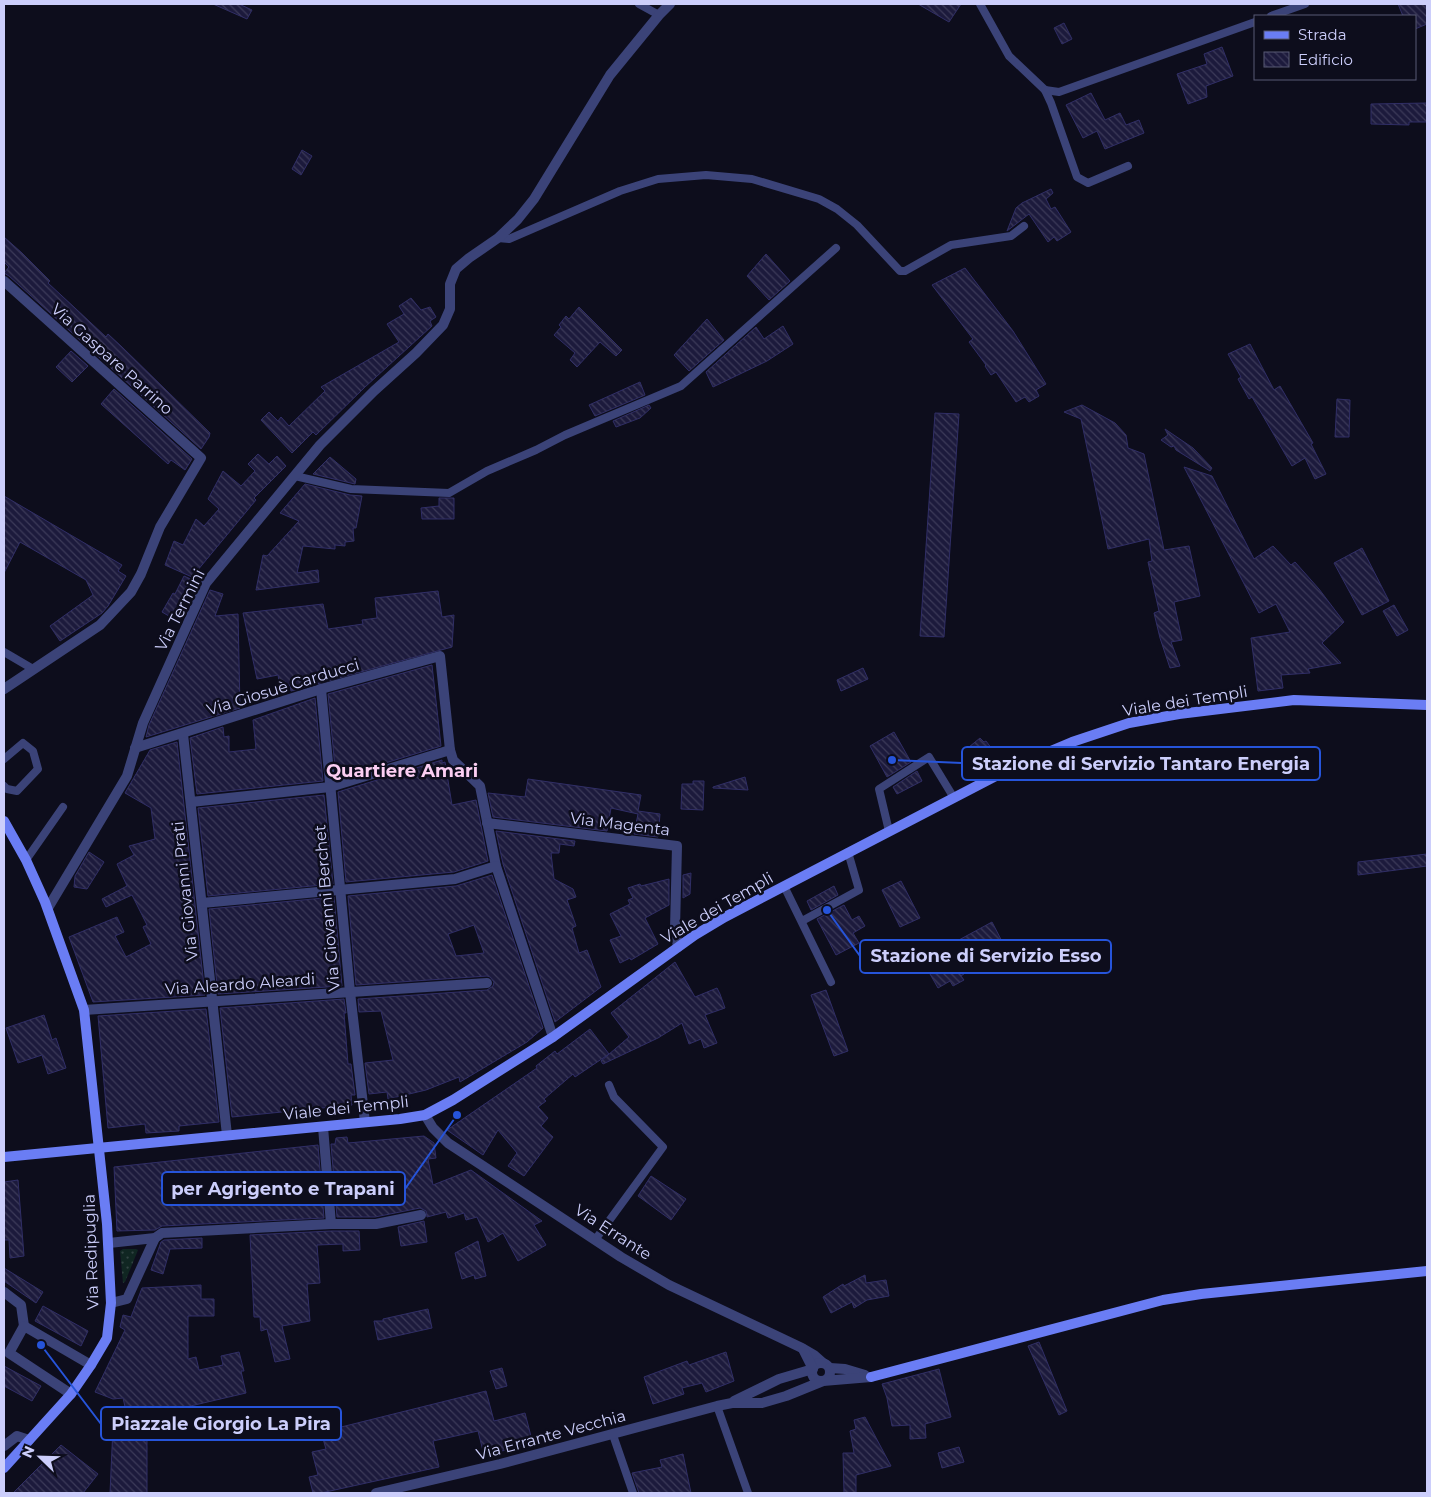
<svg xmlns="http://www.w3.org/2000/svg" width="1431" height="1497" viewBox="0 0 1431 1497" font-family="Montserrat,sans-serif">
  <defs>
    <pattern id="grass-dots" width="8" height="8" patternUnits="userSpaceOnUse" patternTransform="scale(1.25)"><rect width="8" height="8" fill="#102622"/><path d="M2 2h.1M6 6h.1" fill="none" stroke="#324443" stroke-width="1.8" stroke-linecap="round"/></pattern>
    <pattern id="building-back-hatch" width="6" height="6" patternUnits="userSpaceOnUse" patternTransform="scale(1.25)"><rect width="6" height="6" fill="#1c1a3c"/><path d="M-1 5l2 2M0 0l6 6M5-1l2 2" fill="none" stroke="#3c3a59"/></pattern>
  </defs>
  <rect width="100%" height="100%" fill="#0d0d1c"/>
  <path fill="url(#grass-dots)" d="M123 1249H136L138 1250 125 1282 123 1283 120 1251Z"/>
  <g fill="url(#building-back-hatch)" stroke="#302e66" fill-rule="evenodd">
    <path d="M213 4H239L252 10 247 19Z"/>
    <path d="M918 4H961L949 22Z"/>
    <path d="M1398 4H1425L1427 9V24L1415 29V16H1403Z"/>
    <path d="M1064 23 1072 39 1062 44 1054 28Z"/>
    <path d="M1222 47 1233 76 1206 86 1207 97 1188 104 1177 74 1207 64 1204 54Z"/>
    <path d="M1091 93 1105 120 1120 113 1126 125 1139 120 1144 133 1105 149 1097 131 1083 138 1066 105Z"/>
    <path d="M1427 103V122H1409V125L1371 124V104Z"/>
    <path d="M302 150 312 156 301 175 292 169Z"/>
    <path d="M1051 189 1053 193 1046 199 1051 209 1055 207 1071 232 1057 241 1054 237 1048 242 1029 214 1007 231 1016 208 1022 203Z"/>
    <path d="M4 237 22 253 50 281 48 283 75 308 106 337 108 334 122 347 210 433 209 437 201 449 9 276 4 273 9 267 4 262Z"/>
    <path d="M766 254 790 281 769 300 747 276Z"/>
    <path d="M965 268 1013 331 1046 384 1036 390 1039 396 1029 402 1025 397 1016 402 996 372 991 375 985 366 986 365 969 342 973 339 932 285Z"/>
    <path d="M411 298 421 310 430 307 436 317 430 321 432 326 365 387 316 435 313 432 292 453 261 420 269 412 278 421 281 417 289 426 325 391 321 387 399 342 387 324 404 314 399 306Z"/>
    <path d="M579 307 622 350 616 356 600 342 577 367 570 360 575 353 554 335 561 327 559 325 566 316 569 319Z"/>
    <path d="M707 319 724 340 689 371 674 355Z"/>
    <path d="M783 326 793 344 767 361 713 387 706 372 756 327 764 339Z"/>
    <path d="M1250 344 1274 390 1280 386 1313 443 1311 444 1326 474 1315 479 1305 458 1292 466 1252 397 1249 399 1238 379 1241 377 1228 354Z"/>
    <path d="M71 351 88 366 72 382 56 367Z"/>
    <path d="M640 382 645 395 595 416 589 405Z"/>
    <path d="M114 389 192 459 185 470 171 460 168 464 101 404Z"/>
    <path d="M1337 399 1350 400 1349 437H1335Z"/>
    <path d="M649 405 651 408 640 418 616 427 613 421Z"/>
    <path d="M1082 405 1115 423 1126 435 1128 448 1144 454 1164 550 1189 546 1200 596 1174 602 1182 640 1171 642 1180 666 1170 668 1160 638 1154 613 1159 611 1148 562 1152 561 1149 539 1108 549 1081 419 1064 412Z"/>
    <path d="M935 413 959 414 944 637 920 636Z"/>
    <path d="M1165 429 1193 448 1212 468 1210 471 1176 450 1174 446 1171 447 1161 440 1168 435Z"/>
    <path d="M258 454 269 464 277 456 286 466 254 498 256 500 192 577 165 565 174 541 183 545 196 519 204 526 219 509 208 499 223 471 241 486 255 471 248 464Z"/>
    <path d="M330 457 356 479 355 484 313 474Z"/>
    <path d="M1184 467 1212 476 1254 559 1273 546 1291 565 1295 562 1319 589 1344 622 1322 643 1341 663 1308 669 1310 673 1281 675 1283 688 1258 691 1251 638 1290 632 1276 604 1259 613Z"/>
    <path d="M305 484 350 495 362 496 356 528H353L354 541 345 542V546L335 545V549L303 546 297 573 318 570 319 582 256 590 263 555 267 556 299 521 280 513Z"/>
    <path d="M4 496 122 565 118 571 126 576 108 606 102 613 60 641 50 626 93 595 86 580 20 542 4 573Z"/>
    <path d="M439 498H454V519H422L421 508 439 506Z"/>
    <path d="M1362 548 1389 601 1362 615 1334 563Z"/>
    <path d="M184 576 195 581 174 619 162 612 173 593 175 594Z"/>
    <path d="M210 590 223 594 215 616 238 614 240 708 146 737 149 725Z"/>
    <path d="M438 591 442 617 454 615 452 647 291 691 290 685 280 687 278 675 257 679 243 613 323 604 328 629 363 624 362 620 377 618 375 598Z"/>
    <path d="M1394 605 1408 630 1397 636 1383 611Z"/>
    <path d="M432 665 441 746 336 778 328 694Z"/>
    <path d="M863 668 868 679 841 691 837 680Z"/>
    <path d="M315 698 323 781 197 794 190 738 223 727 224 737 229 736V752L256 749 253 720Z"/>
    <path d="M894 732 911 762 887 777 870 746Z"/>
    <path d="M980 738 984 742 986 741 995 753 983 764 969 747Z"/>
    <path d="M177 742 205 995 93 1002 69 937 117 917 124 932 115 936 126 957 151 944 143 927 147 925 132 895 106 907 102 899 127 886 117 864 134 855 129 846 155 839 151 808 125 793 150 750Z"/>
    <path d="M442 760V763L445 762 452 805 476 800 488 861 454 872 346 882 338 792Z"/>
    <path d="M917 771 922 781 897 794 893 787Z"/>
    <path d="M745 777 748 790 713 788V787Z"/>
    <path d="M528 779 641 795 638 811 660 814 658 837 634 834 638 814 611 808 607 831 493 817 488 793 525 797Z"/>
    <path d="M693 781H704L703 810 681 809 682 784H693Z"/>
    <path d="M324 795 333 884 208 896 198 808Z"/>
    <path d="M496 831 575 841 574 846 560 844 559 853H551L554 879 573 889 576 897 567 900 576 926 572 928 579 953 587 950 601 987 555 1022 503 864Z"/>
    <path d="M89 852 104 862 87 889 74 887 75 876Z"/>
    <path d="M1427 854V866L1358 875V862Z"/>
    <path d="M691 873 690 894 683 898V875Z"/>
    <path d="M492 875 543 1028 527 1042 460 1082 459 1077 426 1090 388 1099 387 1092 369 1094 365 1063 393 1060 381 1011 359 1012 358 999 487 990 493 986 494 982 490 977 487 976 356 985 348 896 456 886ZM474 925 484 953 456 956 448 934Z"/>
    <path d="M669 879V905L645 918 658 944 631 960 630 958 620 963 610 940 621 936 610 914 630 904 628 900 633 898 628 888 640 884 641 886Z"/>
    <path d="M901 881 920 918 900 927 882 890Z"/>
    <path d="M834 886 838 895 811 910 807 901Z"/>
    <path d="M334 897 342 986 218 994 209 909Z"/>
    <path d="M844 905 852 920 859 916 865 926 853 933 859 943 836 955 817 919Z"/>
    <path d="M992 922 1007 951 968 971 961 976 964 980 953 986 950 981 938 988 922 960Z"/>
    <path d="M675 962 695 997 717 988 720 994 725 1008 705 1015 717 1043 704 1048 701 1039 689 1044 682 1023 658 1038 603 1064 601 1061 629 1037 611 1013Z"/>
    <path d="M826 990 848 1051 834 1056 811 995Z"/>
    <path d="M344 999 346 1013H344L348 1064H351L355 1095H351L352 1105 232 1117 220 1008Z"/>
    <path d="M206 1009 219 1122 179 1126V1131L146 1133 145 1124 108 1128 98 1016Z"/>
    <path d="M44 1015 52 1040 56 1038 66 1068 48 1074 42 1055 18 1063 6 1028Z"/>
    <path d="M590 1029 609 1054 575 1077 573 1074 544 1099 546 1101 538 1107 548 1118 541 1126 553 1137 524 1176 508 1166 517 1153 498 1130 483 1155 447 1130 537 1068 536 1066 555 1051 557 1054Z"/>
    <path d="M424 1136 434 1143 436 1158 428 1159 433 1185 471 1170 542 1221 534 1225 546 1245 518 1261 503 1233 488 1242 477 1217 466 1220 464 1213 448 1218 446 1212 427 1217 426 1211 420 1208 375 1217H337L331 1144H335L336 1138 347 1137 348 1143Z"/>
    <path d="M318 1145 324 1218 162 1226 155 1230 117 1231 114 1167Z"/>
    <path d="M651 1176 686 1199 671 1220 638 1196Z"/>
    <path d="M18 1180 24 1256 10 1258 9 1240H4V1182Z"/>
    <path d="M424 1221 427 1242 401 1246 398 1227Z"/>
    <path d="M331 1231H359L360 1250 343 1251V1244L317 1245 320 1283 307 1284 310 1321 282 1326 290 1359 275 1362 267 1329 261 1331 260 1317H254L250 1235Z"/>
    <path d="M202 1238V1248L170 1249 163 1274 151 1270 161 1242 164 1240Z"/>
    <path d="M478 1241 486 1276 475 1279 474 1275 462 1279 455 1253Z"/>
    <path d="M4 1268 43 1292 36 1303 4 1281Z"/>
    <path d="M865 1275 866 1283 886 1280 889 1296 867 1300 854 1308 852 1302 831 1313 823 1297 843 1284 844 1286Z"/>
    <path d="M201 1285V1299H214V1316H188V1359L196 1357 199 1370 223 1365 221 1356 239 1352 244 1371H241L246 1393 152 1415 154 1424 132 1428H139L147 1439V1493H110L113 1427 130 1428 123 1398 113 1399 95 1392 125 1330 120 1327 123 1315 131 1317 142 1288Z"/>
    <path d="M43 1306 88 1331 81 1346 35 1321Z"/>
    <path d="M428 1309 432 1328 378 1340 374 1321H383V1319Z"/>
    <path d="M1039 1342 1067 1411 1059 1415 1028 1346Z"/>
    <path d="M726 1352 734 1381 706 1392 702 1383 682 1388 684 1394 653 1404 644 1377 687 1361 689 1365Z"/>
    <path d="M4 1366 41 1386 32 1401 4 1386Z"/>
    <path d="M502 1368 507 1386 496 1389 490 1371Z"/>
    <path d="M939 1369 951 1417 925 1424 926 1438 910 1439V1425L892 1426 887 1398 882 1384Z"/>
    <path d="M486 1391 494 1421 525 1413 533 1444 484 1455 478 1431 433 1441 439 1467 321 1493H313L309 1477 318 1475 312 1452 326 1449 321 1432Z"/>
    <path d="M865 1417 891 1466 856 1475V1493H844L843 1453H854L850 1431 856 1429 854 1420Z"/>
    <path d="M61 1445 98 1474 83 1493H13Z"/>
    <path d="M959 1447 964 1462 942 1468 938 1453Z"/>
    <path d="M683 1454 691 1493H639L632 1473 662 1467 660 1460Z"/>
  </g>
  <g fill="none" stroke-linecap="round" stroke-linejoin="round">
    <g stroke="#3b4378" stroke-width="8">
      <path d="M639 4 659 15"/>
      <path d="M980 4 1009 56 1045 90 1059 92 1255 22"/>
      <path d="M1271 16 1305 4"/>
      <path d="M1045 90 1051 103 1077 177 1088 183 1128 166"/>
      <path d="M498 238 509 239 620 191 658 179 706 175 752 179 819 199 837 209 857 225 900 271H905L951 245 1011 236 1024 226"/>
      <path d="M295 476 351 489 449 493 487 471 536 450 565 435 681 386 836 248"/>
      <path d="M4 652 33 669"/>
      <path d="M4 759 23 743 33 751 38 769 17 791 7 789 4 786"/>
      <path d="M889 831 879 789 929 757 954 798"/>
      <path d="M26 860 63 807"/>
      <path d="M784 886 831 982"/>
      <path d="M802 921 859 890 848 852"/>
      <path d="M595 1240 663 1147 614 1097 609 1085"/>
      <path d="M717 1406 748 1493"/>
      <path d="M613 1435 633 1493"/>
    </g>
    <g stroke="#3b4378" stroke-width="10">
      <path d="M4 281 201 458 160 527 141 574 131 592 100 625 4 689"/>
      <path d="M321 689 350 992 365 1122"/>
      <path d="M183 734 227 1135"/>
      <path d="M135 748 321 689 440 656 450 750 453 760 480 786 496 866 553 1037"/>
      <path d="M191 802 330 787 450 750"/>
      <path d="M487 823 677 846 675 929 678 947"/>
      <path d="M202 903 455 879 496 866"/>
      <path d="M48 908 127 776 143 723 206 583 320 445 374 391 416 353 443 325 450 309V284L456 269 469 258 498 238 518 219 534 199 610 75 659 15 670 4"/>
      <path d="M84 1010 487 983"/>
      <path d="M425 1115 433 1128 448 1143 621 1257 669 1285 802 1348 814 1355 823 1363"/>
      <path d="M323 1127 331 1224"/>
      <path d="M109 1243 155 1238 162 1233 331 1224H376L421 1215"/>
      <path d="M4 1292 21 1305 24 1326"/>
      <path d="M111 1303 127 1299 155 1238"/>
      <circle cx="821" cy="1372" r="9"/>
      <path d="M830 1368 845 1369 865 1375"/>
      <path d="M71 1394 9 1353 24 1326 91 1365"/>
      <path d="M734 1401 779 1379 813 1369 803 1349"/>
      <path d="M4 1446 17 1436 29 1440"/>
      <path d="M376 1493 500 1464 717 1406 732 1403H762L786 1396 823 1381 871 1377"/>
    </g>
    <g stroke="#6a7df4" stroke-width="10">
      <path d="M4 821 26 860 45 902 84 1010 107 1224 111 1303 107 1338 91 1365 71 1394 4 1468"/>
      <path d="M4 1157 400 1119 425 1115 453 1100 553 1037 695 935 725 917 1015 766 1072 742 1129 723 1179 714 1294 700 1427 705"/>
      <path d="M871 1377 1163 1300 1201 1294 1427 1271"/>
    </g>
  </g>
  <g text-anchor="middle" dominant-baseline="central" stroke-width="5" stroke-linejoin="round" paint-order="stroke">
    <g font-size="16" fill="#cccefb" stroke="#0d0d1c">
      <text transform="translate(112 359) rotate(42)">Via Gaspare Parrino</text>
      <text transform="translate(180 610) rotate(-63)">Via Termini</text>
      <text transform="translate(283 687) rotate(-17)">Via Giosuè Carducci</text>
      <text transform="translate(1185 701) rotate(-9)">Viale dei Templi</text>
      <text transform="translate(620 824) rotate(7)">Via Magenta</text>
      <text transform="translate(185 891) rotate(-96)">Via Giovanni Prati</text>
      <text transform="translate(327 908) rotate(-95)">Via Giovanni Berchet</text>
      <text transform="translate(717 908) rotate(-30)">Viale dei Templi</text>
      <text transform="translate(240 984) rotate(-4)">Via Aleardo Aleardi</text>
      <text transform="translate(346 1108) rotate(-6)">Viale dei Templi</text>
      <text transform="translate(613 1232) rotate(33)">Via Errante</text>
      <text transform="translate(91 1252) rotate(-92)">Via Redipuglia</text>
      <text transform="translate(551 1435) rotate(-15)">Via Errante Vecchia</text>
    </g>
    <g font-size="18" font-weight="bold" fill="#fbcef2" stroke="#0d0d1c">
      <text x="402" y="771">Quartiere Amari</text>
    </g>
  </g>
  <path fill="none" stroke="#2654da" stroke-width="2" d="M892 760L962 763M827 910L860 956M457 1115L405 1189M41 1345L101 1424"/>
  <g fill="#2654da" stroke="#0d0d1c" stroke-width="2">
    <circle cx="892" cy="760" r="5"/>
    <circle cx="827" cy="910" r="5"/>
    <circle cx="457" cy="1115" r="5"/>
    <circle cx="41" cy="1345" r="5"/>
  </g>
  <g fill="#0d0d1c" stroke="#2654da" stroke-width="2">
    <rect x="962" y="747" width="358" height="33" rx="5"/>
    <rect x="860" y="940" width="251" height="33" rx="5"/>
    <rect x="162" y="1172" width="243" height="33" rx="5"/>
    <rect x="101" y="1407" width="240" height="33" rx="5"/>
  </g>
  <g font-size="18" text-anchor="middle" font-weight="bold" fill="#cccefb">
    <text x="1141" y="770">Stazione di Servizio Tantaro Energia</text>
    <text x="986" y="962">Stazione di Servizio Esso</text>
    <text x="283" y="1195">per Agrigento e Trapani</text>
    <text x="221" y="1430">Piazzale Giorgio La Pira</text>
  </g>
  <rect width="1431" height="1497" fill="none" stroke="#cccefb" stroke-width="10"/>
  <rect x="1254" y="15" width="162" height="65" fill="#0d0d1c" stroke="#595a75"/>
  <rect x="1264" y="31" width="25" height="8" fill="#6a7df4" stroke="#595a75"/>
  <text x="1298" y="40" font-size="15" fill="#cccefb">Strada</text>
  <rect x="1264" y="52" width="25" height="15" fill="url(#building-back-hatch)" stroke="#595a75"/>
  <text x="1298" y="65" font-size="15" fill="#cccefb">Edificio</text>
  <g transform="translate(40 1457) rotate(293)" stroke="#0d0d1c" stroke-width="4" paint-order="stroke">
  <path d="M0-4L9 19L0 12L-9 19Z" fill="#cccefb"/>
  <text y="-8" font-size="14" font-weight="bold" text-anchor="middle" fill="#cccefb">N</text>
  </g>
</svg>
